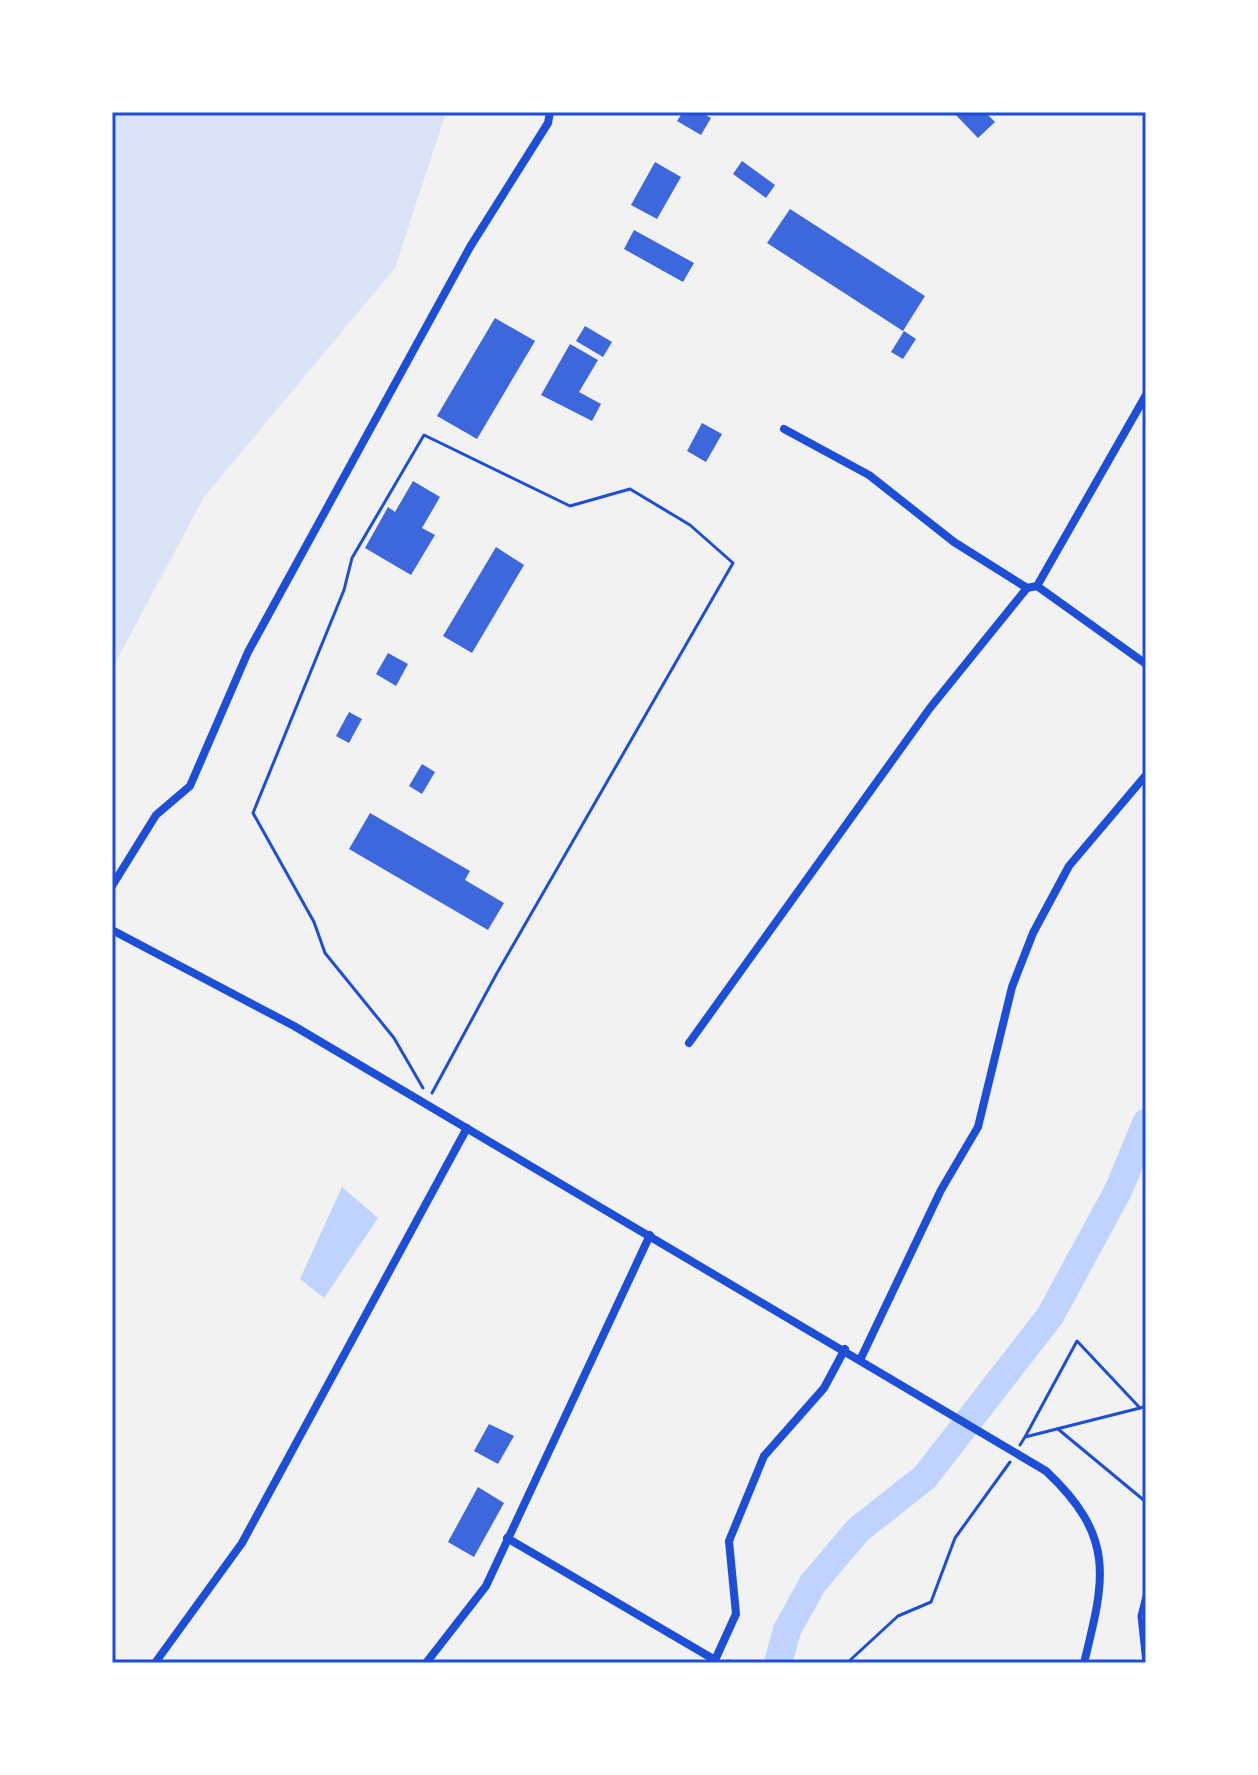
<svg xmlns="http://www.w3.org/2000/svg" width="1258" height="1775" viewBox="0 0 1258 1775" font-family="'Alegreya Sans',sans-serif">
  <rect width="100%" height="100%" fill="#f2f2f2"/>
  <path fill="#dbe4f7" d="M112 112H446L395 268 204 497 112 669Z"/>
  <path fill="#bfd3fe" d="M342 1187 378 1218 324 1298 300 1279Z"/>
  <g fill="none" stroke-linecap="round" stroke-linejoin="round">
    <path stroke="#bfd3fe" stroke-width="28" d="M778 1663 787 1630 813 1583 858 1530 925 1477 1050 1316 1119 1189 1146 1123"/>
  </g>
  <g fill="#3d67dc">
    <path d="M683 112H700L711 118 701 135 677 121Z"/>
    <path d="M953 112H985L995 122 978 138Z"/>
    <path d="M742 161 775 185 766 198 733 174Z"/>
    <path d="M655 162 681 177 657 219 631 205Z"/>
    <path d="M790 209 925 296 903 331 767 243Z"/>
    <path d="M634 230 694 263 683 282 624 249Z"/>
    <path d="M495 318 535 341 477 439 437 416Z"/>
    <path d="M585 326 612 342 603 357 576 341Z"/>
    <path d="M904 331 916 339 903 359 891 352Z"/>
    <path d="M570 344 598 360 579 392 601 404 592 421 541 395Z"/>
    <path d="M702 423 722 434 706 462 687 451Z"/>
    <path d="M413 481 440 497 422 528 435 535 411 575 365 548 388 507 395 512Z"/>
    <path d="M496 547 524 565 472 653 443 636Z"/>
    <path d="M388 653 408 664 396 686 376 674Z"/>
    <path d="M349 712 362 719 349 743 336 736Z"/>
    <path d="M422 764 435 772 422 794 409 786Z"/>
    <path d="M370 813 470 871 465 880 504 903 488 930 349 849Z"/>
    <path d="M489 1424 514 1436 498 1464 474 1451Z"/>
    <path d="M478 1487 504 1503 474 1557 448 1542Z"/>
  </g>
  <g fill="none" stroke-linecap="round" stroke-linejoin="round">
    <g stroke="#1d4ed8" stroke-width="3">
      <path d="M423 1088 394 1038 325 953 314 922 253 813 344 590 352 558 424 435 570 506 630 489 690 525 733 563 497 973 432 1093"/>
      <path d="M1058 1429 1146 1502"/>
      <path d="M1025 1437 1077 1341 1140 1408 1146 1406"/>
      <path d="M1020 1445 1025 1437 1140 1408"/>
      <path d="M728 1661 744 1663"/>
      <path d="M847 1663 898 1616 931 1602 955 1538 1010 1462"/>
    </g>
    <path stroke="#1d4ed8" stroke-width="5" d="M1145 1663 1140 1616 1146 1592"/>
    <g stroke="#1d4ed8" stroke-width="8">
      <path d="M784 429 869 475 954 542 1027 588"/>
      <path d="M1037 586 1146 664"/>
      <path d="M112 886 156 815 190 786 248 652 470 247 548 123 550 112"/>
      <path d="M112 930 294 1026 1046 1471C1116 1537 1105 1578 1084 1663"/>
      <path d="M689 1043 930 708 1027 588 1037 586 1146 395"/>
      <path d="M861 1358 941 1190 978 1127 1012 987 1033 933 1069 866 1146 775"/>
      <path d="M507 1538 715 1660 736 1614 729 1541 764 1456 824 1388 845 1349"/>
      <path d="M155 1663 242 1543 467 1128"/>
      <path d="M426 1663 486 1586 650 1235"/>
    </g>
  </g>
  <rect width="1258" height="1775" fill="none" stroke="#ffffff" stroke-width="228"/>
  <rect x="114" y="114" width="1030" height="1547" fill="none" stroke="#1d4ed8" stroke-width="3"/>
</svg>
